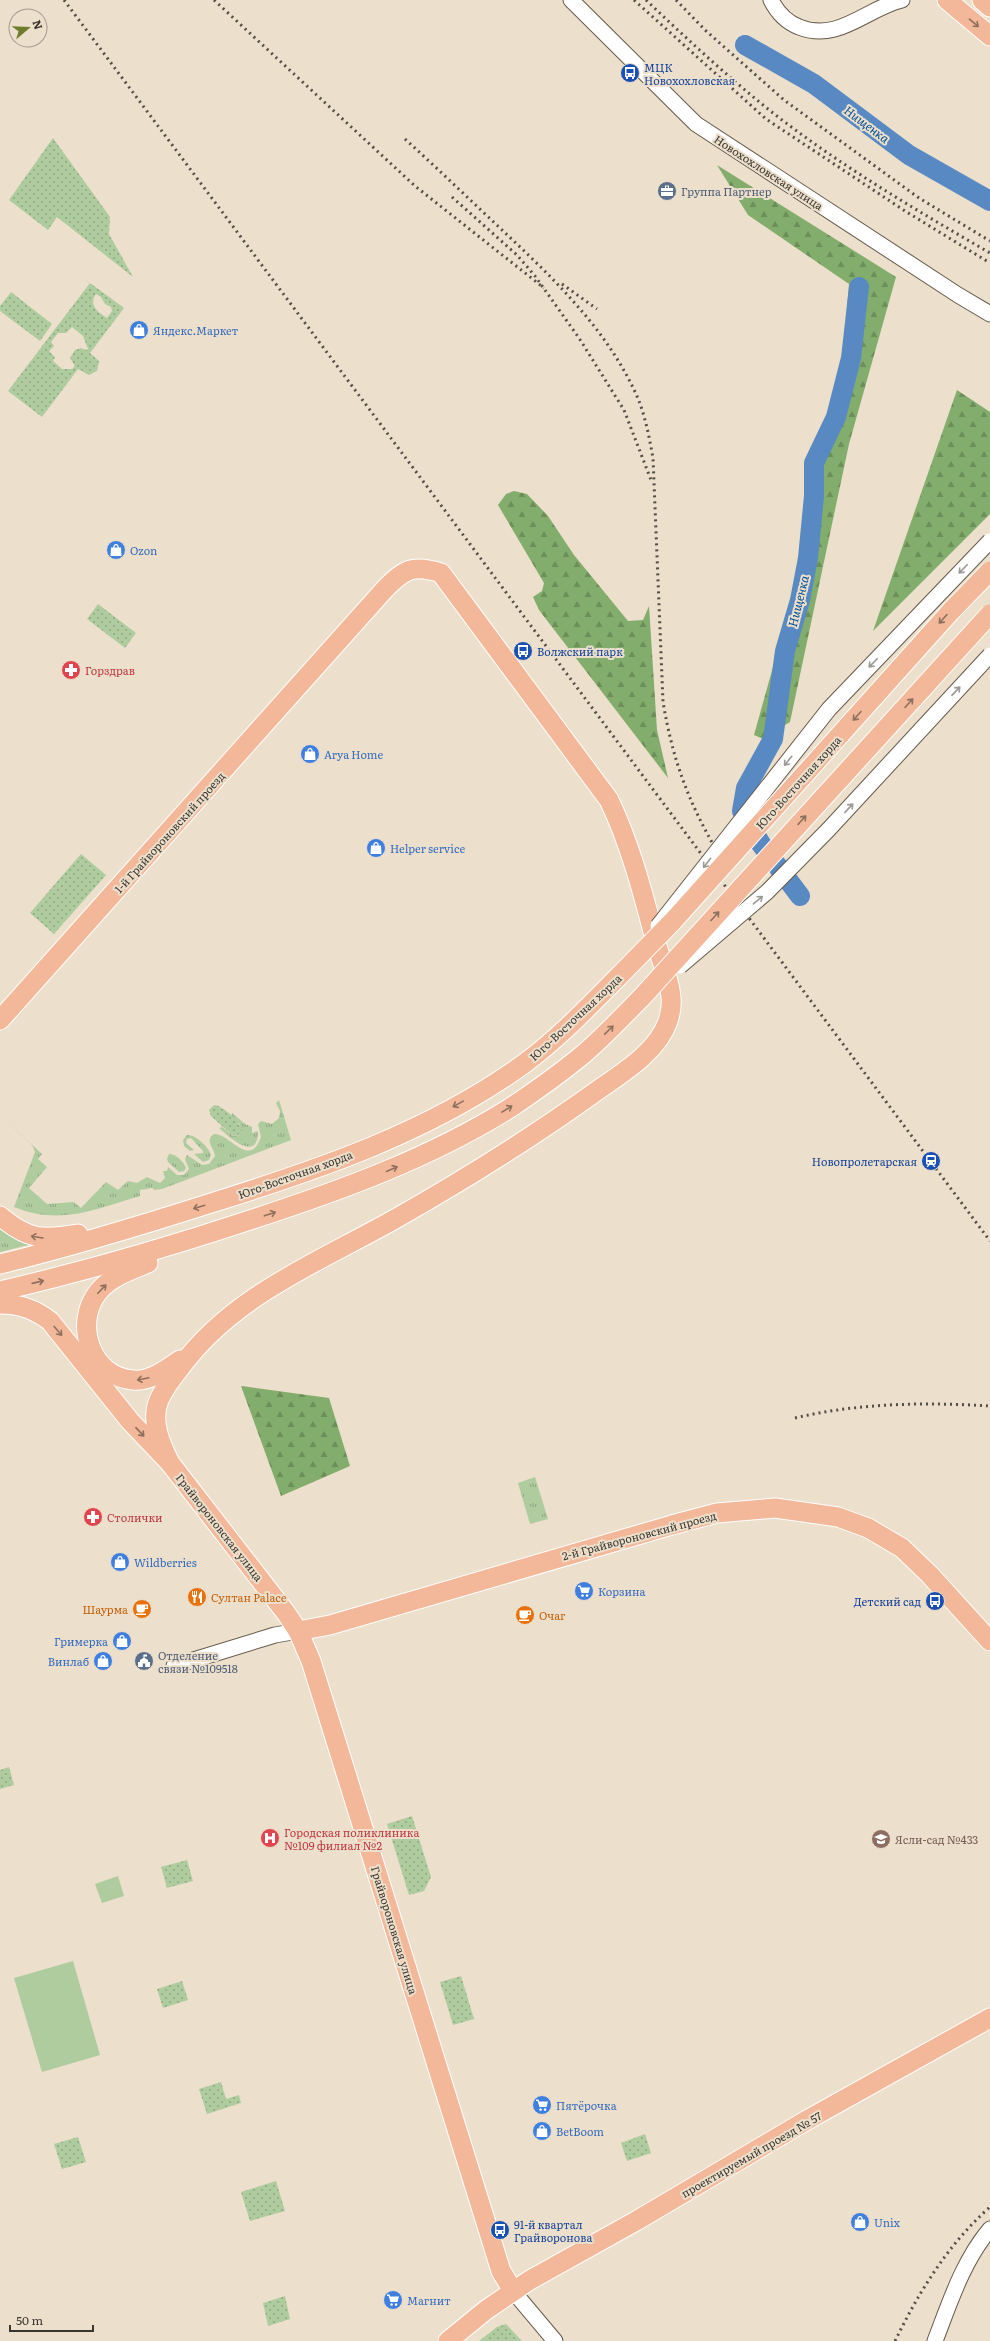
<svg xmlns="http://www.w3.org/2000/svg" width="990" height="2341" viewBox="0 0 990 2341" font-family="Literata,serif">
  <defs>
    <pattern id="grass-tufts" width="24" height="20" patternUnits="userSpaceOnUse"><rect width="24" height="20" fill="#afcc9f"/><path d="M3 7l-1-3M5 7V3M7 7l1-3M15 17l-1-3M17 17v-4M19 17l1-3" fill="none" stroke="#90a682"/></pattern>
    <pattern id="forest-firs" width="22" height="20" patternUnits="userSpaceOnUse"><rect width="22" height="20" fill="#83ad6c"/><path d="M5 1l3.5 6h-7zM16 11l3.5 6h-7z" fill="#6c8e59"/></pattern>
    <pattern id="park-dots" width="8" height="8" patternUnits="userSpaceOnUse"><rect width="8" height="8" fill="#afcc9f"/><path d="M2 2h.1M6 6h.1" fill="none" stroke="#90a682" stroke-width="1.8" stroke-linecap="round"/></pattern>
  </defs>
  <rect width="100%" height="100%" fill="#ecdfcc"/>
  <g fill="url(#grass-tufts)">
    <path d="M279 1100 291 1140 162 1189 154 1190 153 1188 140 1190V1196C96 1209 60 1226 14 1207L35 1152 32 1145 0 1115 42 1154 38 1159 47 1167 29 1188 47 1204 74 1202 81 1208 106 1182 118 1190 128 1181 137 1183 147 1177 160 1183 165 1178 163 1171H167L168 1167 177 1175H184L189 1169 185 1159 187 1155 202 1165 209 1164 215 1156C214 1147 204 1141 214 1134 228 1132 250 1170 261 1137L258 1124 261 1121 272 1124 279 1118 280 1111 276 1103Z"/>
    <path d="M232 1113 245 1124 252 1127V1133L258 1131C258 1164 228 1136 219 1128L222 1127 233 1136 239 1135 240 1124 231 1117Z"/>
    <path d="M187 1135C195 1134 209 1147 211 1155L209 1160 203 1162 194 1154 203 1153V1151L191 1138 187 1139 186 1143 194 1150 190 1151 184 1146 183 1140Z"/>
    <path d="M169 1154C176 1154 184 1162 186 1168L184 1171 179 1172 168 1162 167 1159Z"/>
    <path d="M0 1222 36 1243 0 1252Z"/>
    <path d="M535 1477 548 1519 530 1524 518 1483Z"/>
  </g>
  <g fill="url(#forest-firs)">
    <path d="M717 165 896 277 849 444 790 722 763 739 754 735 795 588 843 353 849 284 748 215Z"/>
    <path d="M957 390 990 412V514L873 631Z"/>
    <path d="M514 491 527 494 548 516 574 555 628 621 643 620 649 606 657 730 668 778 539 610 533 597 542 591 544 583 498 505 506 494Z"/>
    <path d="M241 1386 329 1398 350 1466 281 1496Z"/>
  </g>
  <g fill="url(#park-dots)" fill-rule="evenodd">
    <path d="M53 138 110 217 109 234 133 277 57 217 48 230 9 200Z"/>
    <path d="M90 283 124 308 90 353 99 361 97 371 89 375 78 369 42 417 8 391ZM96 294 101 297 105 304 111 307 112 311 107 318C98 312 88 305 96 294ZM72 327 83 336 88 349 86 350 81 348 75 350 70 358 75 366 72 369H62L53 361 55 357 49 351 54 346 51 342 58 333H66Z"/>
    <path d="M11 292 52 324 40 341 0 311V306Z"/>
    <path d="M98 604 136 633 125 648 87 619Z"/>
    <path d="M81 854 106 875 54 934 30 913Z"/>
    <path d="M214 1105C222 1105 239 1121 242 1129L241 1134 233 1136 211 1116 209 1110Z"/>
    <path d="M9 1767 14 1785 0 1789V1770Z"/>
    <path d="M412 1816 431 1877 424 1891 409 1895 387 1824Z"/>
    <path d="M187 1860 193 1881 167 1888 161 1867Z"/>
    <path d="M461 1976 474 2019 453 2025 440 1982Z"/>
    <path d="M182 1981 188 2000 163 2008 157 1989Z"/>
    <path d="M221 2082 226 2099 239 2095 241 2103 207 2114 199 2089Z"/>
    <path d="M645 2134 651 2153 627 2161 621 2143Z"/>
    <path d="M78 2137 86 2162 62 2169 54 2144Z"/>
    <path d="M276 2181 285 2211 250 2221 241 2192Z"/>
    <path d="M285 2296 290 2319 268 2326 263 2303Z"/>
    <path d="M506 2324 522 2341H479L497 2327Z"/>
  </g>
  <g fill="#afcc9f">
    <path d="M118 1876 124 1896 102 1903 95 1884Z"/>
    <path d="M73 1961 100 2055 42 2072 14 1978Z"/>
  </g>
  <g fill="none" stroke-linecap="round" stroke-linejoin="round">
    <g stroke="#5889c2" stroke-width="20">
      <path d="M745 45 814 84 909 155 990 201"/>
      <path d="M800 896 761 844 742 811 746 788 773 739 785 651 800 600 808 558 814 496V463L836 417 851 358 859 287"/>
    </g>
    <defs>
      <g id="minor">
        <path d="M571 0 696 124 958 295 990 314"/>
        <path d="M771 0C777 12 786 22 799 27 838 43 867 8 902 0"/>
        <path d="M174 1666 275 1635 298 1631"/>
        <path d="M513 2291 555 2341"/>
        <path d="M935 2341C950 2302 963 2261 990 2229"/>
      </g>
      <g id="major">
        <path d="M947 0 990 36"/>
        <path d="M982 0 990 7"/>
        <path d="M0 1020 384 590C404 569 413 564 441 573L609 800C631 846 643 894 656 943 661 960 670 980 671 998 672 1004 670 1015 668 1021 657 1054 617 1076 591 1095 528 1140 462 1181 395 1219 319 1262 233 1295 180 1368 172 1378 164 1388 159 1400 150 1421 161 1445 170 1463"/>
        <path d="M0 1216C28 1240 42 1240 78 1234"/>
        <path d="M148 1263C131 1270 110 1277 98 1292 73 1324 91 1377 133 1380 150 1382 167 1369 180 1360"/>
        <path d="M0 1264C70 1247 139 1226 208 1204 317 1170 431 1132 525 1063 559 1038 589 1006 619 976"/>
        <path d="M0 1291C86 1271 169 1247 253 1219 342 1190 430 1158 510 1108 534 1092 558 1075 580 1057 602 1039 622 1017 642 997"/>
        <path d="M0 1304C20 1304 34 1309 50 1321L130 1421 170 1463 286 1613 298 1631 311 1661 501 2271 513 2291"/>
        <path d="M298 1631 330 1625 672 1525 717 1513 775 1508 838 1517 868 1528 902 1548 930 1575 990 1641"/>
        <path d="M448 2341 486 2310 530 2280 636 2221 807 2120 990 2018"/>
      </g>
    </defs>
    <use href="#minor" stroke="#655949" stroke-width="17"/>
    <use href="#major" stroke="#fff" stroke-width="21"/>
    <use href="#minor" stroke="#fff" stroke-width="15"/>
    <use href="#major" stroke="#f3b899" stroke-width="19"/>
    <g stroke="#544e45" stroke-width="3" stroke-dasharray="2 4" stroke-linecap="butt">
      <path d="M64 0 990 1241"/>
      <path d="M214 0 415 186 544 288"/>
      <path d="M634 0 766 119 905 211 990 263"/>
      <path d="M646 0C687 39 729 78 773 113 841 166 916 210 990 253"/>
      <path d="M676 0 705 30 784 100 919 198 990 241"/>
      <path d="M405 139C437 168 468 198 500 228 552 277 606 328 636 394 645 414 649 436 653 458L663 702C673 761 688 801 718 853"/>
      <path d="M452 197 517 255 535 276 579 338 624 410 651 480"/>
      <path d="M562 284 597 309"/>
      <path d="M795 1418C858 1403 925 1402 990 1406"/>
      <path d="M895 2341C919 2292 948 2244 990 2207"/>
    </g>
    <defs>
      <g id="minor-bridge">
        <path d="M658 926 829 709 990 541"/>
        <path d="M680 966 767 892 829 829 990 655"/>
      </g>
      <g id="major-bridge">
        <path d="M619 976 673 921 951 611 990 571"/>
        <path d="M642 997 990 614"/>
      </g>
    </defs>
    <use href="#minor-bridge" stroke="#655949" stroke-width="17" stroke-linecap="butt"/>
    <use href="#major-bridge" stroke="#fff" stroke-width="21" stroke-linecap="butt"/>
    <use href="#minor-bridge" stroke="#fff" stroke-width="15"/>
    <use href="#major-bridge" stroke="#f3b899" stroke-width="19"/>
  </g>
  <defs><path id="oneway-shaft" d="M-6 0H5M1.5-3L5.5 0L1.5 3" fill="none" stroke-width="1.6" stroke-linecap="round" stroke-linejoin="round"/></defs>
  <g stroke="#8e705e">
    <use href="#oneway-shaft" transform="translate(974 23) rotate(40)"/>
    <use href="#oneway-shaft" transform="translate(943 619) rotate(132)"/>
    <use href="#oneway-shaft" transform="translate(909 703) rotate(-48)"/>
    <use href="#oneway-shaft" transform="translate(857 716) rotate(132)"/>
    <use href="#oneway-shaft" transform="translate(802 820) rotate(-48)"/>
    <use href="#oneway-shaft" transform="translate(715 916) rotate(-48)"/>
    <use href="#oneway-shaft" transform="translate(609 1030) rotate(-44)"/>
    <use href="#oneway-shaft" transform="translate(458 1104) rotate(151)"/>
    <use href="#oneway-shaft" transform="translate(507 1109) rotate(-31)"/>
    <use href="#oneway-shaft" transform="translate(392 1169) rotate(-24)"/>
    <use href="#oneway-shaft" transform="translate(199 1207) rotate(163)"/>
    <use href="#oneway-shaft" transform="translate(270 1214) rotate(-18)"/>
    <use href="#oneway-shaft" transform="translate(37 1237) rotate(-171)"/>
    <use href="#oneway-shaft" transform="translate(38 1282) rotate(-13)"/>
    <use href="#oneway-shaft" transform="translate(102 1289) rotate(-46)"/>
    <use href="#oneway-shaft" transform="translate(58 1331) rotate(50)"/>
    <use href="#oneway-shaft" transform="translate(143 1379) rotate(168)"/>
    <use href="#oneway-shaft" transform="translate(140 1432) rotate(47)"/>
  </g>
  <g stroke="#9d9a96">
    <use href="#oneway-shaft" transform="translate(963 569) rotate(134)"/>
    <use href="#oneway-shaft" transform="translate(873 663) rotate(134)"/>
    <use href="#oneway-shaft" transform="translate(956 691) rotate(-47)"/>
    <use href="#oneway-shaft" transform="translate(788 761) rotate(129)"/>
    <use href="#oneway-shaft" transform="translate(849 808) rotate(-47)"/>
    <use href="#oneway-shaft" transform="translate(707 863) rotate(128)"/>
    <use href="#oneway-shaft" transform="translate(758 900) rotate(-40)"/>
  </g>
  <defs>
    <symbol id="bus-disc" viewBox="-11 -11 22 22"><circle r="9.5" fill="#1a4fb4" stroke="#ecdfcc"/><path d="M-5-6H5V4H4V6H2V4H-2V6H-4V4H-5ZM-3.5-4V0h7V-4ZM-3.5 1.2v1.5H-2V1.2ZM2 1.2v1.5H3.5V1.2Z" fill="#fff"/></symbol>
    <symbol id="office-disc" viewBox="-11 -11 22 22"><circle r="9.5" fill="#5c6f8a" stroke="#ecdfcc"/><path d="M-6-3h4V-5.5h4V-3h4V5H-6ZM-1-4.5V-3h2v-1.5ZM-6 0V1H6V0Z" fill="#fff"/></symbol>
    <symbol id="shop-disc" viewBox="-11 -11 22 22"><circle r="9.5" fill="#3f7fe0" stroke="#ecdfcc"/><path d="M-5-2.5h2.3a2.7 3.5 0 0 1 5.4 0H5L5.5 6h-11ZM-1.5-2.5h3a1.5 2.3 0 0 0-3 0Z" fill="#fff"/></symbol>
    <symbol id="pharmacy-disc" viewBox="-11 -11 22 22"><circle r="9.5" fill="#e0444e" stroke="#ecdfcc"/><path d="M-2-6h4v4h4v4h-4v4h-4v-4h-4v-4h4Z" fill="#fff"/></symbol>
    <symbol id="station-disc" viewBox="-11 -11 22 22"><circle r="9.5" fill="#1a4fb4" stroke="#ecdfcc"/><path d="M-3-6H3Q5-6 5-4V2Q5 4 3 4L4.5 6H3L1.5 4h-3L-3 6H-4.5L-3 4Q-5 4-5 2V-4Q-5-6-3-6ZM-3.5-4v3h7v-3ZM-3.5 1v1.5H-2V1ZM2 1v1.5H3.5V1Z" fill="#fff"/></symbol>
    <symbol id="supermarket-disc" viewBox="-11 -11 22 22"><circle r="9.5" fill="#3f7fe0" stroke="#ecdfcc"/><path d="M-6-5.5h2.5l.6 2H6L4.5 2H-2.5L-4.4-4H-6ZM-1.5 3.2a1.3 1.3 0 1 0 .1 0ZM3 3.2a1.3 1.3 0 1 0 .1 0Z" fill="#fff"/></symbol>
    <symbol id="restaurant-disc" viewBox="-11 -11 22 22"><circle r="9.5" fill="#e8710a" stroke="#ecdfcc"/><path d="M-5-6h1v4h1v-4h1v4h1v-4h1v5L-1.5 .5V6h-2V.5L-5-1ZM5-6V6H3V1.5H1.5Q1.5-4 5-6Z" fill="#fff"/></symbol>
    <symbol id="cafe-disc" viewBox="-11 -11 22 22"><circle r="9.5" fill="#e8710a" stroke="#ecdfcc"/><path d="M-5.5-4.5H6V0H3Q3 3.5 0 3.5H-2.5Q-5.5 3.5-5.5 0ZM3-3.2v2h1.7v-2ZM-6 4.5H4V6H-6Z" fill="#fff"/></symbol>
    <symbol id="civic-disc" viewBox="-11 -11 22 22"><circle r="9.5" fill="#5c6f8a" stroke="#ecdfcc"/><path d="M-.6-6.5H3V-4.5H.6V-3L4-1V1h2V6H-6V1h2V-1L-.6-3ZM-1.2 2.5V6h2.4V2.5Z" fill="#fff"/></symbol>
    <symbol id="hospital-disc" viewBox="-11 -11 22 22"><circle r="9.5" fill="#e0444e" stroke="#ecdfcc"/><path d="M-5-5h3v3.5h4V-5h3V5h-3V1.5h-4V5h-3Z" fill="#fff"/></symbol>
    <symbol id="school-disc" viewBox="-11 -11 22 22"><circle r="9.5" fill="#8d6e63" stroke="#ecdfcc"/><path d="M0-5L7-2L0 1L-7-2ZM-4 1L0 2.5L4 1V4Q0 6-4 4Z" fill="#fff"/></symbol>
  </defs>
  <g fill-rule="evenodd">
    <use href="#bus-disc" x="619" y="62" width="22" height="22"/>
    <use href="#office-disc" x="656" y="180" width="22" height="22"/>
    <use href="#shop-disc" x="128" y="319" width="22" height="22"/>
    <use href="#shop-disc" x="105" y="539" width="22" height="22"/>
    <use href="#bus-disc" x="512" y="640" width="22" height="22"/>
    <use href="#pharmacy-disc" x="60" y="659" width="22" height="22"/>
    <use href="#shop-disc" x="299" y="743" width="22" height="22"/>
    <use href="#shop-disc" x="365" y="837" width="22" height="22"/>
    <use href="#station-disc" x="920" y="1150" width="22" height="22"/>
    <use href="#pharmacy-disc" x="82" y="1506" width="22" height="22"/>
    <use href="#shop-disc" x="109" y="1551" width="22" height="22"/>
    <use href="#supermarket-disc" x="573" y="1580" width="22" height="22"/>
    <use href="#restaurant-disc" x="186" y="1586" width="22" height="22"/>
    <use href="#bus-disc" x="924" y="1590" width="22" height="22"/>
    <use href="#cafe-disc" x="131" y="1598" width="22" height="22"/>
    <use href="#cafe-disc" x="514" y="1604" width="22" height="22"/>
    <use href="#shop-disc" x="111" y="1630" width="22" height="22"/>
    <use href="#shop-disc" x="92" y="1650" width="22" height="22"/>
    <use href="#civic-disc" x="133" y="1650" width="22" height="22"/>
    <use href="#hospital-disc" x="259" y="1827" width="22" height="22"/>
    <use href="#school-disc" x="870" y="1828" width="22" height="22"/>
    <use href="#supermarket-disc" x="531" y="2094" width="22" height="22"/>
    <use href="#shop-disc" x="531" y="2120" width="22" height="22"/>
    <use href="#shop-disc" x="849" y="2211" width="22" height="22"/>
    <use href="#bus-disc" x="489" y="2219" width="22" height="22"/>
    <use href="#supermarket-disc" x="382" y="2289" width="22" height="22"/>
  </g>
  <g text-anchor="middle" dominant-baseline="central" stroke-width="4" stroke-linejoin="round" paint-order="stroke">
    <g font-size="11" fill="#164399" stroke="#ecdfcc" text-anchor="start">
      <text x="644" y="67">МЦК<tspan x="644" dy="13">Новохохловская</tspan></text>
      <text x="537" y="651">Волжский парк</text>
      <text x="917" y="1161" text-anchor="end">Новопролетарская</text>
      <text x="921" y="1601" text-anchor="end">Детский сад</text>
      <text x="514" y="2224">91-й квартал<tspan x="514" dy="13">Грайворонова</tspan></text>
    </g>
    <g font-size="11" fill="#3b362e" stroke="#ecdfcc">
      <text transform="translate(769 172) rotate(33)">Новохохловская улица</text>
      <text transform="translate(798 782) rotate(-48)">Юго-Восточная хорда</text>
      <text transform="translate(169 832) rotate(-48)">1-й Грайвороновский проезд</text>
      <text transform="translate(575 1017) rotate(-43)">Юго-Восточная хорда</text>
      <text transform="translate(295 1174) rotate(-20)">Юго-Восточная хорда</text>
      <text transform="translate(220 1527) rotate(52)">Грайвороновская улица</text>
      <text transform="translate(639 1535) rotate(-15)">2-й Грайвороновский проезд</text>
      <text transform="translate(395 1930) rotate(73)">Грайвороновская улица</text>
      <text transform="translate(751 2154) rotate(-30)">проектируемый проезд № 57</text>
    </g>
    <g font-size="11" fill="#4e5e75" stroke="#ecdfcc" text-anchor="start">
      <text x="681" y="191">Группа Партнер</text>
      <text x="158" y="1655">Отделение<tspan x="158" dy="13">связи №109518</tspan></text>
    </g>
    <g font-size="11" fill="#366cbe" stroke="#ecdfcc" text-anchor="start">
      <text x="153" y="330">Яндекс.Маркет</text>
      <text x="130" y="550">Ozon</text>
      <text x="324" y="754">Arya Home</text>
      <text x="390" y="848">Helper service</text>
      <text x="134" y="1562">Wildberries</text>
      <text x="598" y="1591">Корзина</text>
      <text x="108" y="1641" text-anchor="end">Гримерка</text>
      <text x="89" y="1661" text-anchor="end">Винлаб</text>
      <text x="556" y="2105">Пятёрочка</text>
      <text x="556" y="2131">BetBoom</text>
      <text x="874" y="2222">Unix</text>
      <text x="407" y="2300">Магнит</text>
    </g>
    <g font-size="11" fill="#be3a42" stroke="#ecdfcc" text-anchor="start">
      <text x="85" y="670">Горздрав</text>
      <text x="107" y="1517">Столички</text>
      <text x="284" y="1832">Городская поликлиника<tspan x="284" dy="13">№109 филиал №2</tspan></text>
    </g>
    <g font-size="11" fill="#c56008" stroke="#ecdfcc" text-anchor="start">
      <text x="211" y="1597">Султан Palace</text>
      <text x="128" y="1609" text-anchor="end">Шаурма</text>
      <text x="539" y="1615">Очаг</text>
    </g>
    <g font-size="11" fill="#785e54" stroke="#ecdfcc" text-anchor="start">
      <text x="895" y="1839">Ясли-сад №433</text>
    </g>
    <g font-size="12" font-style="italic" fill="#034f95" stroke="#ecdfcc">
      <text transform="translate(867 124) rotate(37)">Нищенка</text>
      <text transform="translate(798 601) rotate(-76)">Нищенка</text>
    </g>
  </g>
  <g transform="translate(28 28) rotate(71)"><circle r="19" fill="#ecdfcc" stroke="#a59b8d"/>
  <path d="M0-3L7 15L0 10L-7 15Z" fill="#6d7d2c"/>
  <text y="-6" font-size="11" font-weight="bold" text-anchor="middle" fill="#3b362e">N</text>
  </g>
  <path d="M10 2325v6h83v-6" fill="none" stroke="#3b362e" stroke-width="2"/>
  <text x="16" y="2325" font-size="12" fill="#3b362e" stroke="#ecdfcc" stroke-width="3" paint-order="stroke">50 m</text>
</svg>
